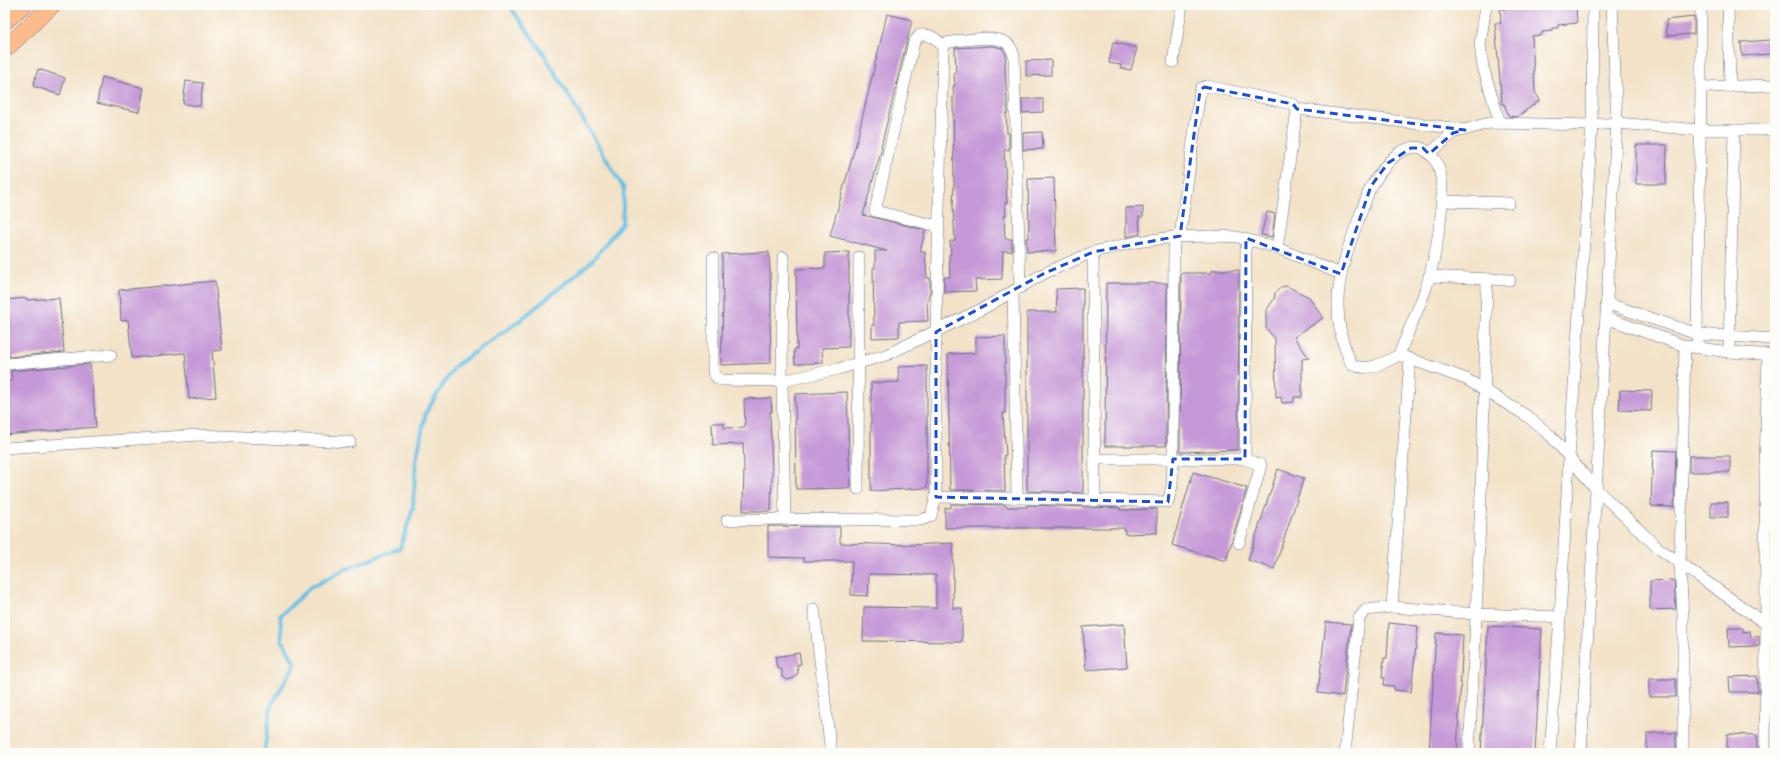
<svg xmlns="http://www.w3.org/2000/svg" width="1780" height="758" viewBox="0 0 1780 758" font-family="'Patrick Hand',sans-serif">
  <rect width="100%" height="100%" fill="#fdfcf7"/>
  <filter id="ink" filterUnits="userSpaceOnUse"><feTurbulence type="fractalNoise" baseFrequency=".025" numOctaves="2"/><feDisplacementMap in="SourceGraphic" scale="8" xChannelSelector="R" yChannelSelector="G"/><feConvolveMatrix kernelMatrix="1 2 1 2 8 2 1 2 1" color-interpolation-filters="sRGB"/></filter>
  <filter id="wash" filterUnits="userSpaceOnUse"><feTurbulence type="fractalNoise" baseFrequency=".012" numOctaves="4" result="noise"/><feDisplacementMap in="SourceGraphic" scale="16" xChannelSelector="R" yChannelSelector="G"/><feGaussianBlur stdDeviation="0.9" result="paint"/><feColorMatrix in="noise" values="0 0 0 0 0 0 0 0 0 0 0 0 0 0 0 0 0 1.4 0 .05"/><feComposite in="paint" operator="in"/></filter>
  <g filter="url(#wash)">
    <rect width="100%" height="100%" fill="#f3e2c7"/>
    <g fill="none" stroke-linecap="round" stroke-linejoin="round">
      <path stroke="#67c1e5" stroke-width="4" d="M264 753 271 706 295 664 282 640 280 616 311 587 344 570 400 548 413 508 416 461 426 412 455 366 518 322 591 262 622 223 624 189 544 54 509 5"/>
    </g>
    <g id="blocks">
      <g fill="#c598d7">
        <path d="M1505 5H1576L1577 23 1558 25V28H1552V31L1542 32V35L1532 36 1535 92 1540 100 1517 117 1509 116 1504 104H1502L1495 23H1501L1500 9H1505Z"/>
        <path d="M887 14 912 20 881 147 882 148 863 215 925 230 920 252H925L927 278H930V292L927 302 928 321 899 322V337L872 338V325H874L873 268H875V251H887L830 236 857 140Z"/>
        <path d="M1694 17V34L1667 36 1666 20Z"/>
        <path d="M1771 40 1772 54 1742 56 1741 42Z"/>
        <path d="M1113 42 1137 48 1131 70 1120 68 1121 65 1109 63Z"/>
        <path d="M993 46 1002 48 1006 54 1005 69 1008 113H1006L1007 133H1009V150H1004L1007 203H1005L1006 216H1004L1005 239H1012V251H1003L1002 279 975 280 976 291 944 292V277H950L949 254H951L950 241H955L953 207 954 183 953 97H954L953 86H955L954 73H956L955 48Z"/>
        <path d="M1051 60V75L1026 76V61Z"/>
        <path d="M38 69 65 78 60 95 33 86Z"/>
        <path d="M102 77 144 88 139 112 97 103Z"/>
        <path d="M186 81 203 83 200 106 183 104Z"/>
        <path d="M1022 99H1043V112L1022 113Z"/>
        <path d="M1042 132 1043 149 1023 150V133Z"/>
        <path d="M1636 145H1667L1666 184H1636Z"/>
        <path d="M1054 178 1056 251 1027 252 1026 238H1029L1028 179Z"/>
        <path d="M1143 207V217H1139L1140 234 1126 237V208Z"/>
        <path d="M1267 212 1275 214 1272 237 1261 235Z"/>
        <path d="M769 252 771 293V320H770L771 363 721 365 723 308 722 254Z"/>
        <path d="M849 252V347L822 348 823 363 795 364 794 349H797L796 269 825 268V253Z"/>
        <path d="M1212 270H1239L1238 450 1180 452 1181 273H1212Z"/>
        <path d="M215 281 222 350 212 351 216 397 189 399 185 353 132 358 128 320 121 321 119 290Z"/>
        <path d="M1106 283H1167L1166 446H1105Z"/>
        <path d="M1286 286 1309 297 1323 318 1294 337 1309 358 1302 359V397H1294V402L1282 403 1281 397 1276 398 1275 339 1266 328V311L1274 299 1275 293 1281 287Z"/>
        <path d="M1083 288V493L1027 491V312H1057L1056 289Z"/>
        <path d="M27 298V300L59 298 64 352 9 357V352L7 353 5 300Z"/>
        <path d="M1005 336V413H1003L1006 455H1004L1005 491 950 490 948 354 976 353V337Z"/>
        <path d="M90 364 96 427 5 435V382L12 381 11 371Z"/>
        <path d="M927 366V488L871 491V383L899 382 898 367Z"/>
        <path d="M1620 390 1652 391 1651 411 1619 410Z"/>
        <path d="M847 392 850 488 796 489 795 394Z"/>
        <path d="M771 398 772 412H770L772 474 771 511H743L744 465 743 444 713 445 712 423H724V428L745 427 744 399Z"/>
        <path d="M1653 450 1676 451 1674 507 1651 506Z"/>
        <rect x="1689" y="456" width="41" height="16"/>
        <path d="M1278 469 1304 478 1274 569 1248 560Z"/>
        <path d="M1193 472 1247 488 1226 561 1172 545Z"/>
        <rect x="1711" y="502" width="17" height="15"/>
        <path d="M951 504 1006 505V507H1027V505L1120 508V510L1157 509V533L1125 534 1124 528H945V508H951Z"/>
        <path d="M768 526 840 527V543L909 545 953 543V608H962V642L863 641 864 607 936 608V575L869 574 868 596 851 595 852 561H804V558L768 557Z"/>
        <path d="M1674 580 1676 609 1650 610V581Z"/>
        <path d="M1326 622 1351 624 1343 696 1318 693Z"/>
        <path d="M1389 623 1418 626 1411 692 1394 690V686L1384 685 1385 678H1382L1384 658H1387Z"/>
        <path d="M1124 624 1127 667 1086 670 1083 627Z"/>
        <path d="M1488 626 1542 629 1535 753H1481Z"/>
        <path d="M1728 628H1743V632L1750 631 1751 637 1759 636V646L1729 647Z"/>
        <path d="M1436 633 1463 635 1457 753H1429Z"/>
        <path d="M799 653 801 664 797 665 798 673 794 678 788 680 782 677V670L777 668 775 657Z"/>
        <path d="M1757 676 1758 692H1730L1729 677Z"/>
        <rect x="1649" y="679" width="27" height="18"/>
        <rect x="1647" y="733" width="29" height="18"/>
        <path d="M1727 734 1757 735V751H1727Z"/>
      </g>
    </g>
  </g>
  <g filter="url(#ink)">
    <use href="#blocks" fill-opacity="0" stroke="#676e83" stroke-width="1"/>
    <g fill="none" stroke-linecap="round" stroke-linejoin="round">
      <defs>
        <g id="minor">
          <path d="M1486 5 1480 45 1483 67 1500 123"/>
          <path d="M1728 5 1730 86"/>
          <path d="M943 48 946 43C959 40 994 35 1005 42 1010 45 1012 49 1014 55L1020 288"/>
          <path d="M1173 62 1182 5"/>
          <path d="M1701 87 1775 85"/>
          <path d="M1297 109 1461 129"/>
          <path d="M1429 154 1453 133 1489 123 1592 125 1617 123 1700 130H1775"/>
          <path d="M1441 201 1509 203"/>
          <path d="M1180 236 1200 91 1201 88 1207 86 1293 104 1297 109 1277 249"/>
          <path d="M1093 252 1095 501"/>
          <path d="M783 257 782 381 785 519 921 520 931 516 936 497V332L943 48C939 39 930 34 920 35L914 42 875 211 938 226"/>
          <path d="M713 258V372L717 378 721 380 782 381 838 369 886 355 984 308 1043 274 1093 252 1136 242 1174 237 1212 236 1237 237 1272 246 1341 274"/>
          <path d="M1429 276 1510 280"/>
          <path d="M1606 303 1697 334 1775 339"/>
          <path d="M1606 318 1685 346 1729 352 1775 355"/>
          <path d="M1698 347 1697 334 1701 87V5"/>
          <path d="M1729 352 1734 130"/>
          <path d="M1399 355C1407 333 1418 311 1426 288 1435 260 1448 197 1439 169 1437 160 1432 156 1425 150 1417 144 1404 149 1397 154 1387 162 1379 174 1372 185 1368 192 1365 202 1362 210 1351 240 1337 274 1338 306 1338 327 1343 347 1352 365 1369 372 1383 363 1399 355L1466 379 1527 416 1551 436 1596 489 1657 547 1766 624 1775 626"/>
          <path d="M1768 355 1765 468H1775"/>
          <path d="M5 364 111 355"/>
          <path d="M5 448 199 435 350 442"/>
          <path d="M1095 459H1245L1246 239"/>
          <path d="M1765 468 1766 624 1765 753"/>
          <path d="M858 489 859 257"/>
          <path d="M936 497 1017 498 1013 291"/>
          <path d="M1017 498 1168 502 1172 486 1173 459 1174 237"/>
          <path d="M1765 509 1775 510"/>
          <path d="M727 520 785 519"/>
          <path d="M1239 543 1261 465 1245 459"/>
          <path d="M1392 607 1410 359"/>
          <path d="M814 609 831 753"/>
          <path d="M1345 753 1359 618 1366 610 1392 607 1477 614 1560 617"/>
          <path d="M1469 753C1478 595 1484 437 1487 279"/>
          <path d="M1550 753 1560 617 1569 458 1592 125 1593 5"/>
          <path d="M1581 753 1617 123 1612 5"/>
          <path d="M1683 753V616L1680 564 1685 346"/>
        </g>
        <g id="primary">
          <path d="M5 21 23 5"/>
          <path d="M5 49 52 5"/>
        </g>
      </defs>
      <use href="#minor" stroke="#676e83" stroke-width="12"/>
      <use href="#primary" stroke="#676e83" stroke-width="18"/>
      <use href="#minor" stroke="#fff" stroke-width="11"/>
      <use href="#primary" stroke="#fbbb8d" stroke-width="17"/>
    </g>
  </g>
  <path fill="none" stroke="#1d4ed8" stroke-width="3" stroke-dasharray="8 5" stroke-linejoin="round" d="M1204 87 1293 104 1297 109 1465 130 1453 133 1429 154 1423 148H1411L1388 163 1371 186 1341 274 1246 238 1245 459H1173L1168 502 936 497V332L1043 274 1093 252 1180 236 1200 91Z"/>
  <rect width="1780" height="758" fill="none" stroke="#fdfcf7" stroke-width="20"/>
</svg>
